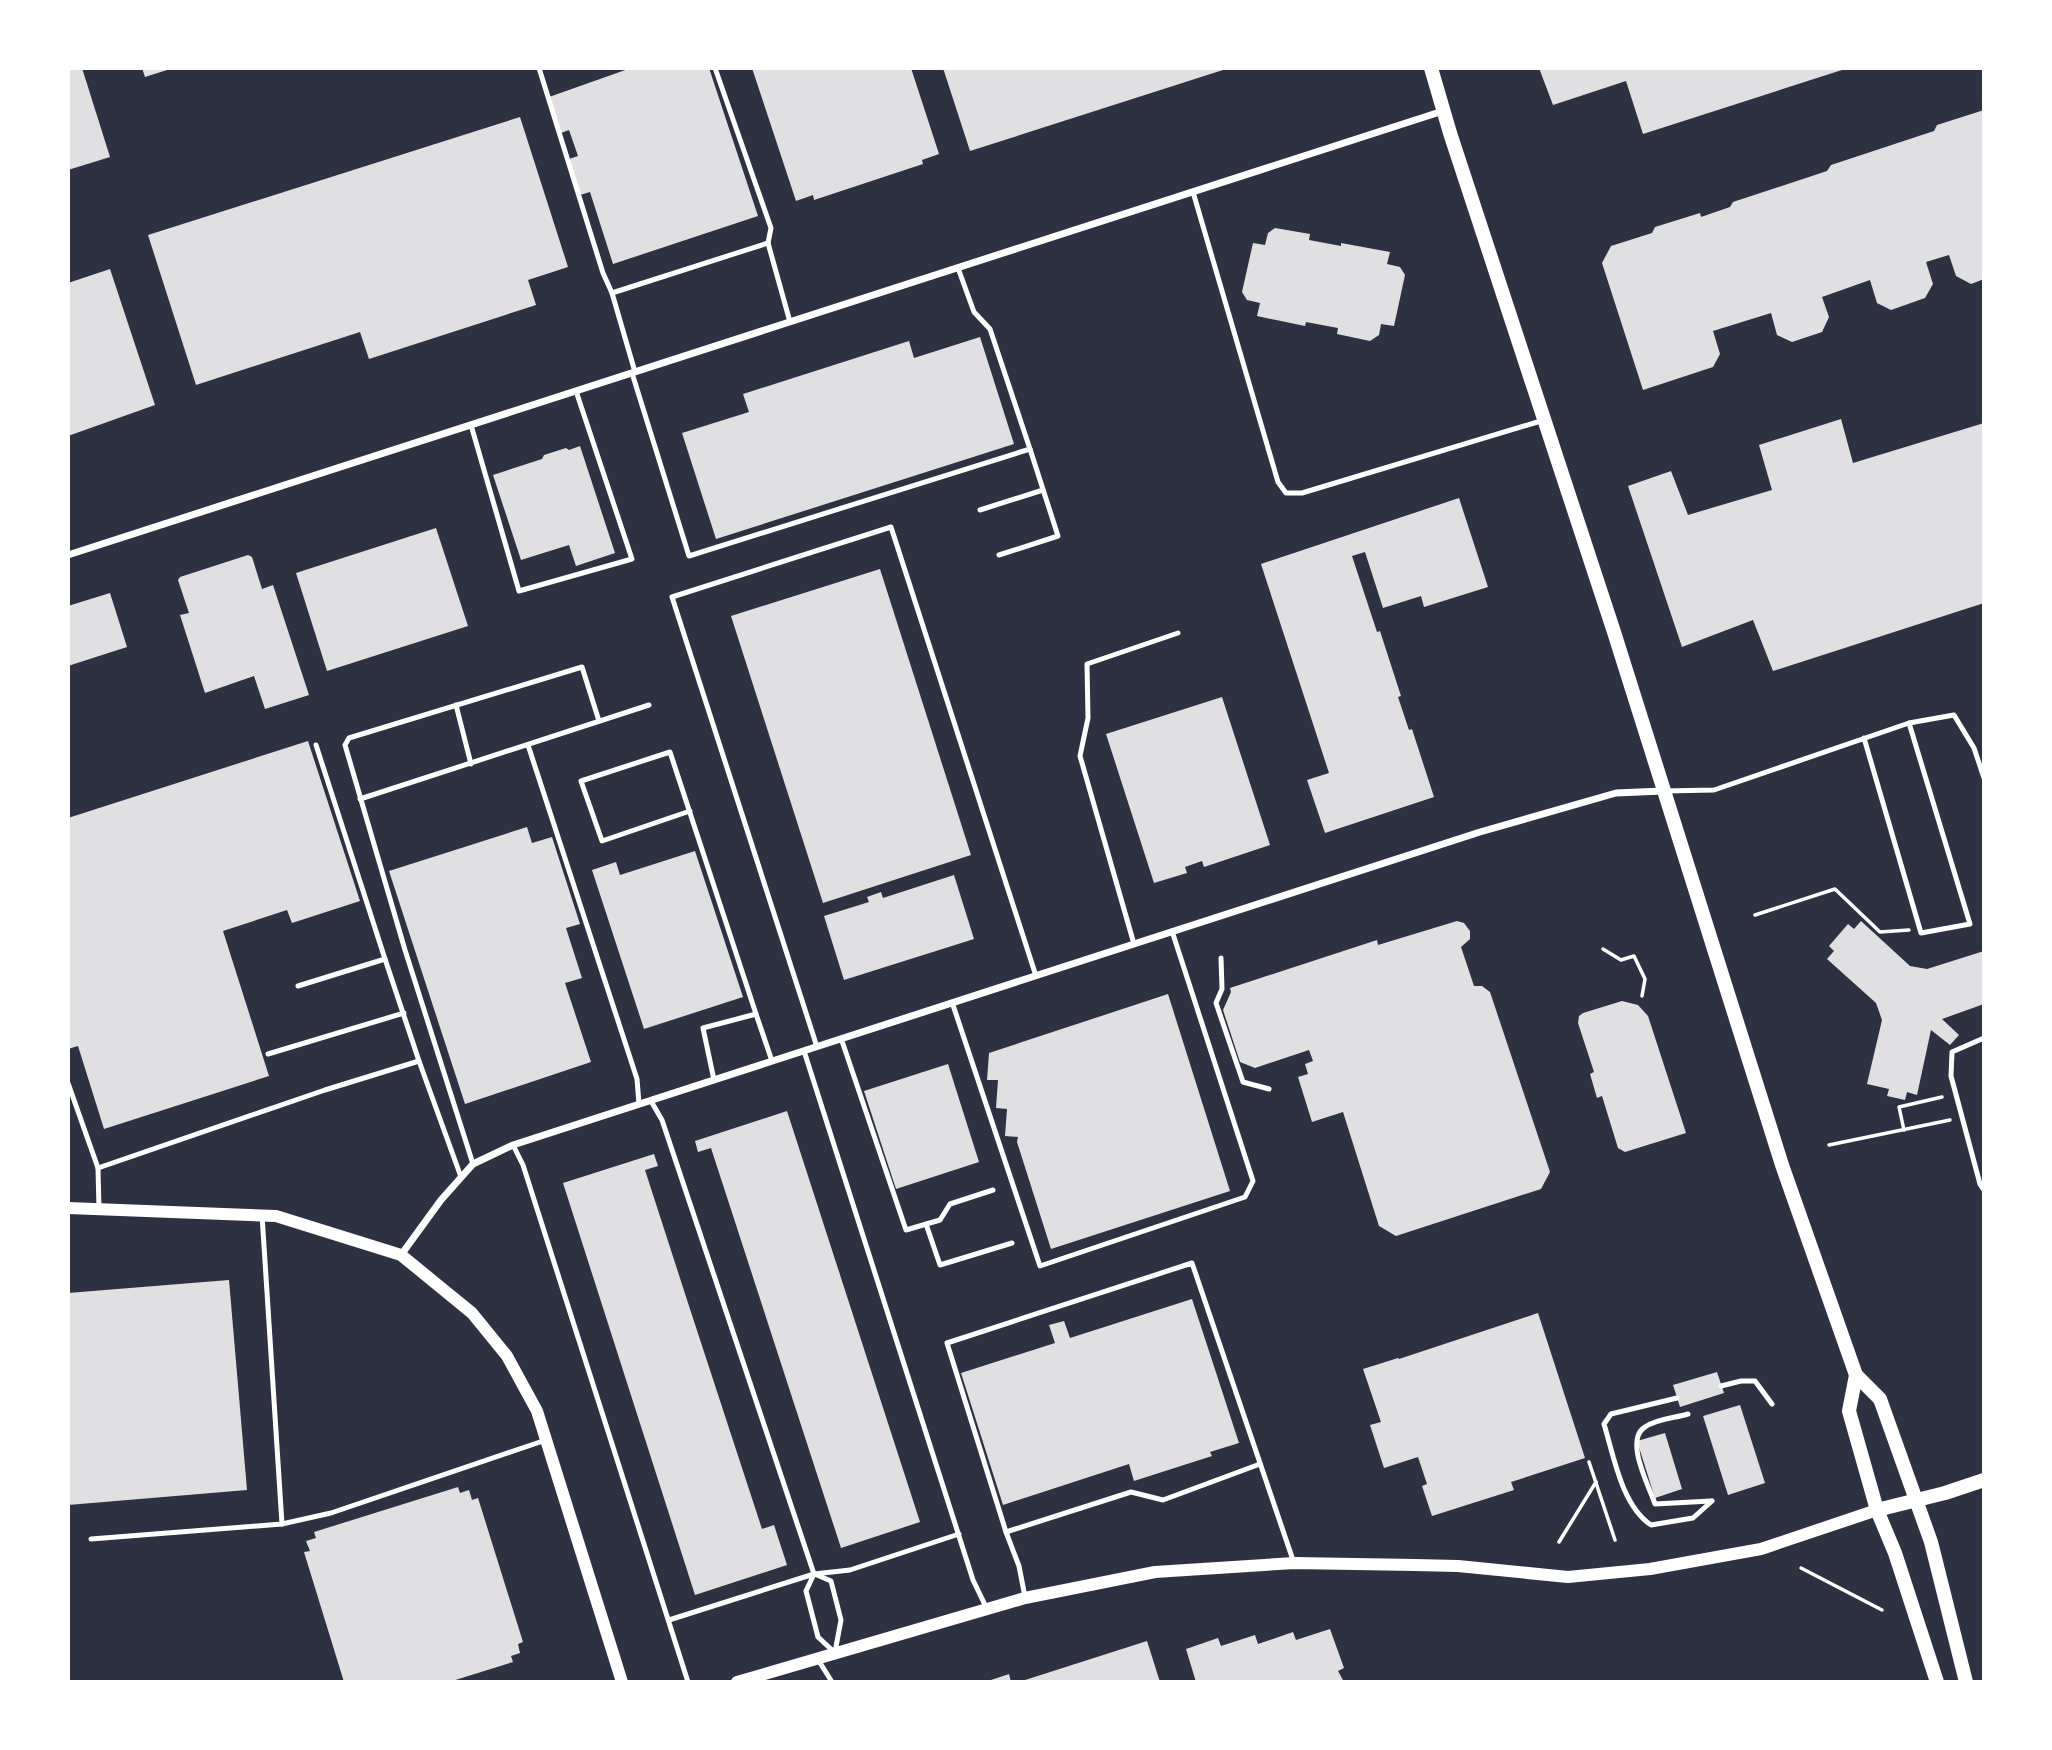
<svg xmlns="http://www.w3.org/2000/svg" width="2052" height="1750" viewBox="0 0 2052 1750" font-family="'DM Sans',sans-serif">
  <rect width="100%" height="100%" fill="#2d3142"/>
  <g fill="#e0e0e3">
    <path d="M75 68H82L110 157 68 170V70Z"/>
    <path d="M142 68H170V69L145 77Z"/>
    <path d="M631 68H709L758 216 613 264 590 192 580 195 569 159 578 156 569 130 561 133 549 97Z"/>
    <path d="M752 68H911L939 154 922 160 923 164 814 200 813 195 796 201Z"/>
    <path d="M943 68H1226V69L970 151Z"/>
    <path d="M1539 68H1845V69L1643 134 1626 81 1553 105Z"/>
    <path d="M1984 110V279L1971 284 1956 276 1949 255 1926 262 1933 284 1925 298 1891 310 1877 303 1870 280 1822 297 1829 317 1822 332 1792 342 1777 335 1771 313 1713 331 1720 354 1713 367 1643 390 1602 263 1611 246 1652 233 1655 227 1700 213 1701 217 1730 207 1733 202 1827 171 1831 165 1934 131 1937 125Z"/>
    <path d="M520 117 568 267 528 280 536 305 369 359 360 332 196 385 148 235Z"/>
    <path d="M1275 228 1310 234 1309 240 1341 246V243L1390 252 1387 264 1400 267 1405 275 1394 326 1381 324 1379 335 1370 341 1337 334 1338 328 1306 322 1305 326 1257 316 1260 303 1247 300 1242 292 1253 243 1265 245 1268 233Z"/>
    <path d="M110 269 155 405 68 436V283Z"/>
    <path d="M980 337 1014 444 716 539 682 433 749 412 743 394 909 341 914 358Z"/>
    <path d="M1841 419 1853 463 1984 423V603L1773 671 1753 620 1682 647 1628 486 1671 471 1688 515 1772 490 1759 445Z"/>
    <path d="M580 446 615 553 576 566 569 545 521 560 493 475 542 459 544 455 566 448 569 450Z"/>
    <path d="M1459 498 1488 587 1424 607 1421 596 1383 608 1365 552 1352 556 1377 632 1380 631 1401 696 1398 697 1409 730 1412 729 1434 797 1325 833 1307 780 1329 773 1261 564Z"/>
    <path d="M436 528 468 626 327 671 296 573Z"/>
    <path d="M248 555 252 557 262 589 273 585 309 695 265 709 254 676 205 693 180 615 189 613 178 580 180 577Z"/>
    <path d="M880 569 971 855 823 903 731 616Z"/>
    <path d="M110 593 127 647 68 666V606Z"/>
    <path d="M1222 697 1270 845 1204 867 1202 861 1185 867 1187 873 1154 883 1106 734Z"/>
    <path d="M308 741 360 901 292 923 287 910 223 931 269 1076 104 1129 78 1046 68 1049V818Z"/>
    <path d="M527 827 532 843 552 837 580 924 566 928 582 978 565 983 591 1062 465 1104 389 871Z"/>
    <path d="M695 851 743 997 644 1029 592 870 616 862 620 875Z"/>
    <path d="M954 875 974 939 844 980 824 916 869 902 867 897 881 892 883 898Z"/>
    <path d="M1457 921 1464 923 1470 931V939L1461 947 1474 986H1482L1490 992 1550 1172 1541 1189 1396 1236 1379 1226 1343 1112 1312 1122 1298 1077 1308 1074 1305 1064 1313 1061 1309 1050 1255 1068 1240 1062 1223 1010 1231 992 1230 988 1377 940 1378 945Z"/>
    <path d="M1861 921 1910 966 1927 969 1984 951V1004L1942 1019 1959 1035 1950 1045 1931 1030 1917 1095 1907 1092 1905 1100 1887 1096 1889 1089 1867 1084 1882 1020 1876 1003 1827 959 1834 951 1829 946 1848 924 1854 929Z"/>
    <path d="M1168 994 1230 1191 1051 1249 1017 1142 1018 1137 1005 1136 1007 1109 996 1108 998 1080H987L989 1053Z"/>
    <path d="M1622 1001 1638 1005 1648 1016 1686 1133 1625 1152 1618 1148 1602 1096 1597 1098 1590 1074 1594 1072 1578 1023 1579 1016 1583 1013Z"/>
    <path d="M948 1064 979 1162 896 1189 864 1091Z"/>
    <path d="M787 1111 920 1522 841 1548 711 1148 698 1152 695 1141Z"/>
    <path d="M654 1154 658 1166 645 1170 689 1306 762 1529 774 1525 787 1565 695 1595 563 1183Z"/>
    <path d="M229 1280 247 1490 68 1505V1293Z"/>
    <path d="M1192 1299 1239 1443 1210 1452 1212 1456 1134 1481 1129 1464 1003 1505 961 1373 1055 1343 1049 1325 1064 1321 1070 1338Z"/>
    <path d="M1538 1313 1585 1458 1511 1482 1514 1490 1432 1516 1422 1486 1427 1484 1418 1457 1384 1468 1370 1425 1381 1422 1363 1369 1398 1358 1399 1359Z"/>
    <path d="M1717 1372 1724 1393 1680 1407 1673 1385Z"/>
    <path d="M1740 1405 1765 1483 1728 1495 1703 1416Z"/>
    <path d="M1665 1433 1682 1489 1655 1498 1637 1441Z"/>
    <path d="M458 1487 460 1493 469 1490 472 1500 478 1498 523 1642 518 1644 520 1653 511 1656 513 1662 449 1682H344L304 1552 310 1551 306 1541 316 1538 314 1532Z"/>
    <path d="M1330 1629 1344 1668 1338 1671 1344 1682H1196L1186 1649 1218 1638 1221 1646 1255 1635 1258 1644 1293 1632 1296 1640Z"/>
    <path d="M1147 1641 1160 1682H1022V1681Z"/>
    <path d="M1009 1674 1011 1682H988V1681Z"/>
  </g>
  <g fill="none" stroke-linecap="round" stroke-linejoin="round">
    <g stroke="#fff" stroke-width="3.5">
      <path d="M1755 915 1835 889 1880 932 1909 930"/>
      <path d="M1603 949 1621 960 1634 956 1645 979 1642 996"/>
      <path d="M1904 1130 1899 1107 1942 1097"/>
      <path d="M1829 1145 1950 1120"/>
      <path d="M1589 1462 1615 1540"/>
      <path d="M1559 1542 1596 1482"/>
      <path d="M1801 1568 1882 1610"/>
    </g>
    <g stroke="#fff" stroke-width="5">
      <path d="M539 68 603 273 612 293"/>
      <path d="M715 68 771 228 768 243"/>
      <path d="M1193 192 1278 482 1286 493H1302L1544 420"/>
      <path d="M635 372 612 293 768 243 790 322"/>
      <path d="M632 373 689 556 1030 449 990 329 974 312 958 268"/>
      <path d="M471 425 519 591 632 559 576 391"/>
      <path d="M980 510 1043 490"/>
      <path d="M999 555 1058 536 1030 449"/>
      <path d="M456 705 471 764"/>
      <path d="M1909 723 1954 715 1974 748 1984 778"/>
      <path d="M316 745 385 959"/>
      <path d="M528 745 637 1079 639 1104"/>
      <path d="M1665 791 1714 790 1909 723 1970 924 1921 933 1864 738"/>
      <path d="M360 799 649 705"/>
      <path d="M690 811 602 841 581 781 670 752 756 1014"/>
      <path d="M1134 944 1080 756 1088 718 1087 664 1178 633"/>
      <path d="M1221 958 1222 989 1216 1003 1243 1082 1269 1089"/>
      <path d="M298 986 385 959 419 1061"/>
      <path d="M952 1002 1040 1266 1245 1197 1253 1181 1172 931"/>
      <path d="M841 1038 906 1230 940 1220 950 1204 993 1190"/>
      <path d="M1984 1038 1952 1052 1951 1076 1980 1184 1984 1190"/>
      <path d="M817 1047 672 597 891 527 1036 976"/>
      <path d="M804 1051 973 1580 987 1609"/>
      <path d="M268 1054 404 1013"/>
      <path d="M714 1080 703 1028 756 1014 772 1061"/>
      <path d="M68 1083 98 1168 99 1209"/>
      <path d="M651 1101 662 1120 814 1574 806 1591 818 1637 833 1651"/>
      <path d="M513 1145 523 1165 688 1682"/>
      <path d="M473 1164 405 950 345 745 349 738 582 667 599 721"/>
      <path d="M98 1168 325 1090 419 1061 461 1177"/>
      <path d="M262 1215 282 1524"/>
      <path d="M926 1224 940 1265 1012 1243"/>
      <path d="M1721 1386 1741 1381H1755L1772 1404"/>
      <path d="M1677 1398 1611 1414 1604 1424C1614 1457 1622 1506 1651 1525L1693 1518 1712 1501"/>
      <path d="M1688 1414C1675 1418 1656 1419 1645 1427 1624 1440 1649 1486 1655 1504L1711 1501"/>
      <path d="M1006 1532 1131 1492 1163 1500 1260 1464"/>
      <path d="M91 1539 282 1524 331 1513 546 1440"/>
      <path d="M817 1575 831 1581 841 1620 835 1652"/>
      <path d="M1025 1597 1019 1566 1006 1532 947 1343 1192 1263 1294 1563"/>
      <path d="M669 1620 814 1574 850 1570 959 1534"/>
      <path d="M817 1658 832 1682"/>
    </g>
    <g stroke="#fff" stroke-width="7">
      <path d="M68 555 1443 111"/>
      <path d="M401 1255 441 1200 473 1164 513 1145 1480 832 1616 793 1663 791"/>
    </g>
    <g stroke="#fff" stroke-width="12">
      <path d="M68 1208 276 1216 401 1255 472 1313 507 1356 537 1411 622 1682"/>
      <path d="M737 1682 1025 1598 1155 1572 1294 1563 1415 1565 1458 1566 1568 1577 1650 1569 1761 1549 1877 1510"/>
    </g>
    <g stroke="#fff" stroke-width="14">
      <path d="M1431 68 1450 133 1614 632 1782 1165 1856 1375 1880 1399 1931 1542 1966 1682"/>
      <path d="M1856 1375 1849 1411 1877 1510 1895 1553 1937 1682"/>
      <path d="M1877 1510 1945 1493 1984 1480"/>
    </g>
  </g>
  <rect width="2052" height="1750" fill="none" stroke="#ffffff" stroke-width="140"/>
</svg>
